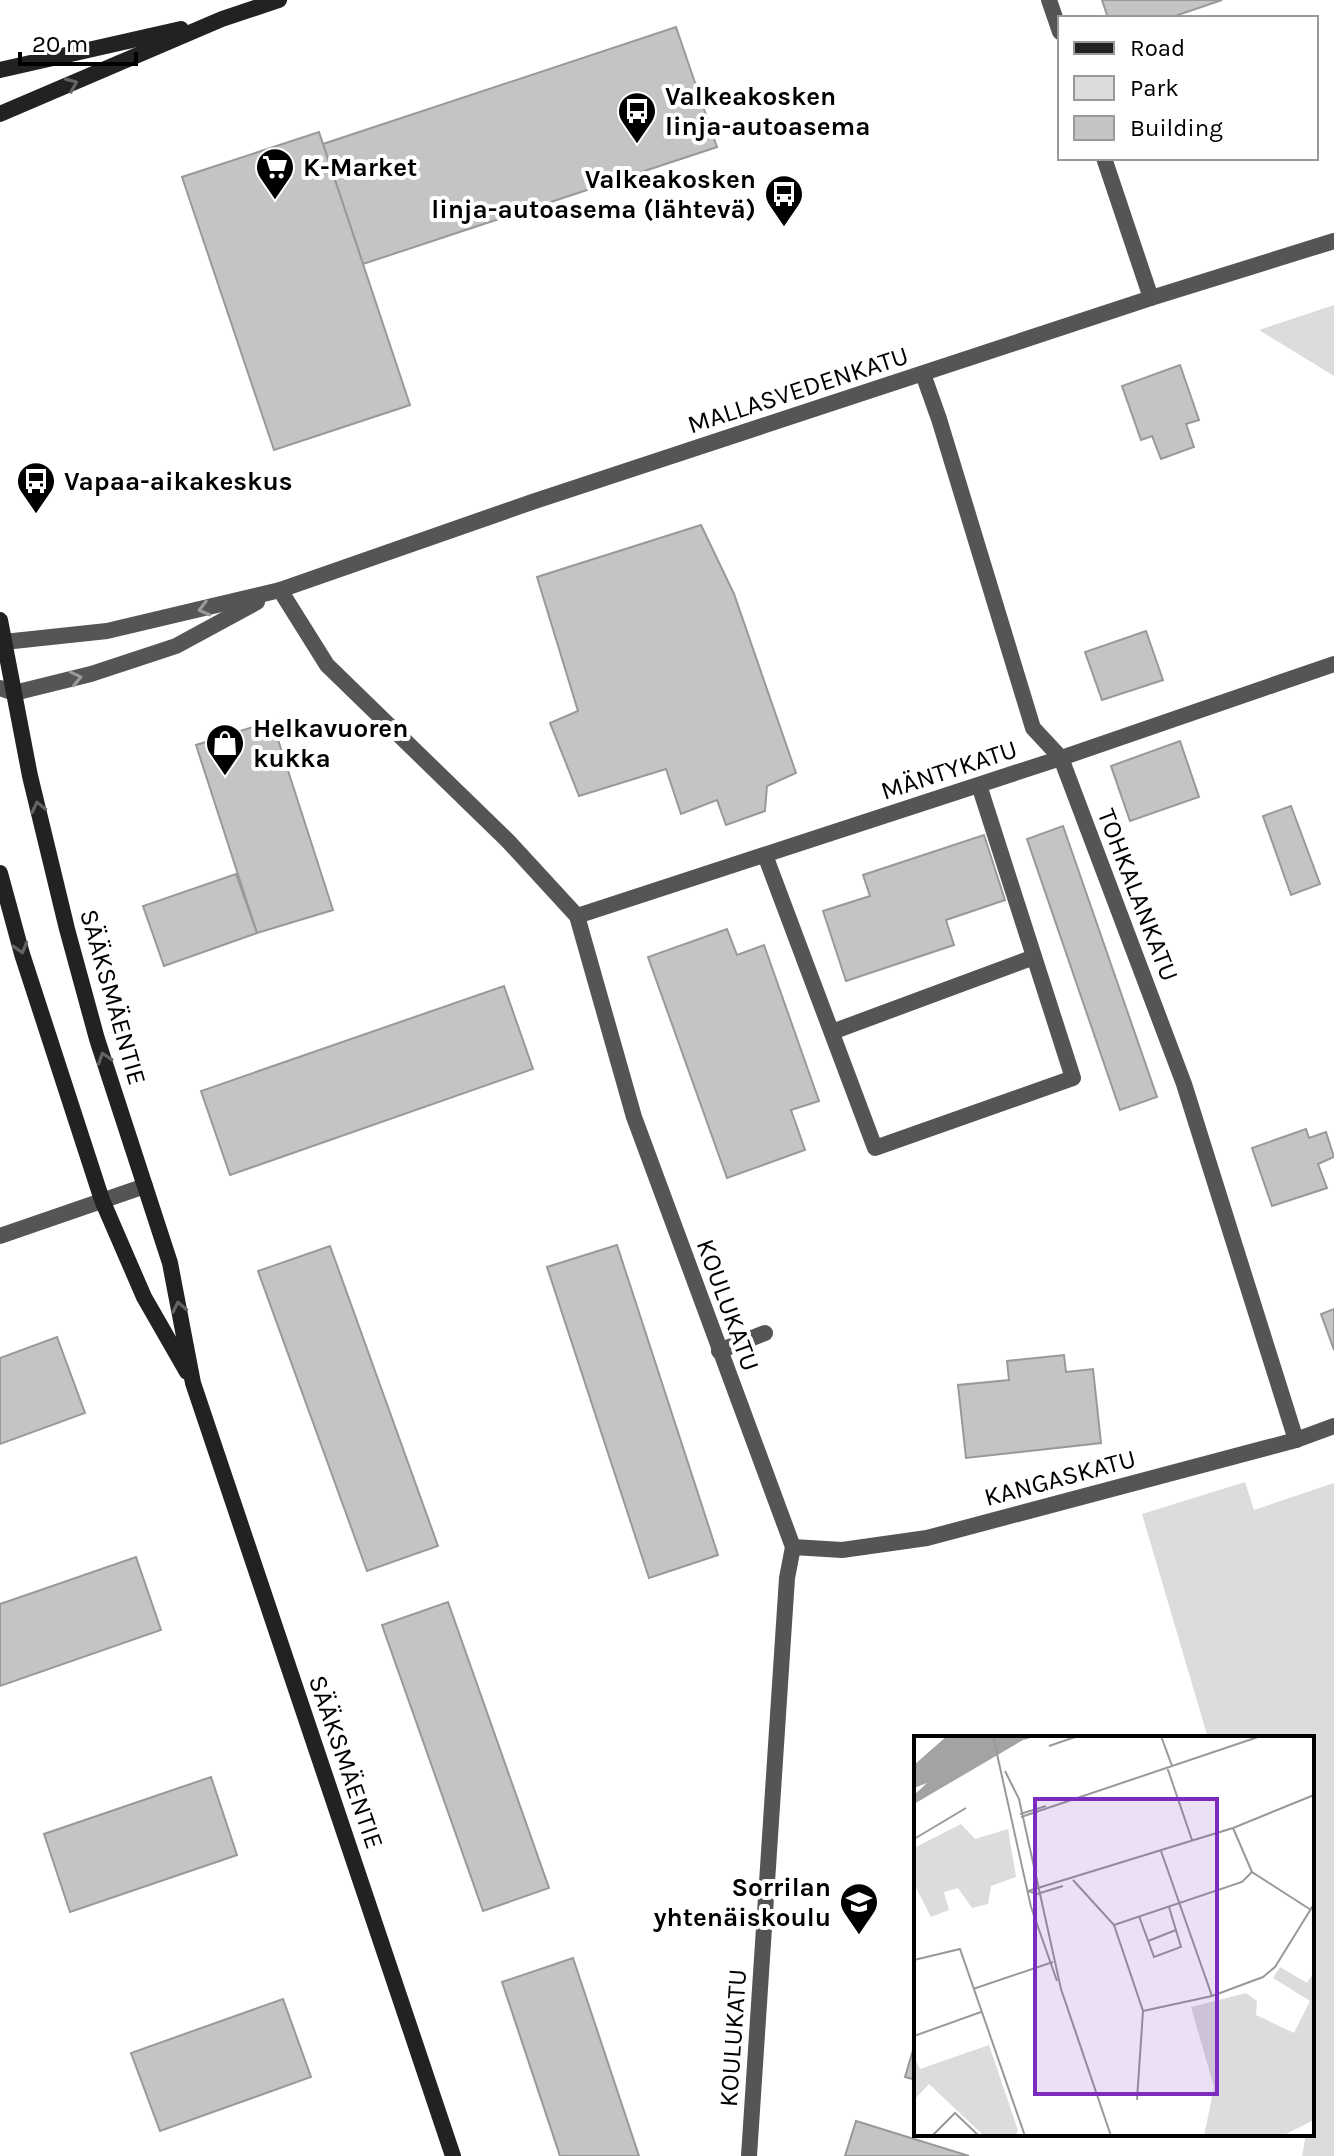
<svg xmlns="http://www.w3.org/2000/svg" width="1334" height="2156" viewBox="0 0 1334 2156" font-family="Karla,sans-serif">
  <rect width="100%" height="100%" fill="#fff"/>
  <g fill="#dcdcdc">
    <path d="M1334 305V376L1259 330Z"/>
    <path d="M1245 1482 1254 1510 1334 1483V2156H1302L1306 2134H1312L1313 2099 1312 1738H1208L1142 1514Z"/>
  </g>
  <g fill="#c4c4c4" stroke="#999" stroke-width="2">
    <path d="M1102 0H1222L1169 18H1108Z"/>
    <path d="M676 27 717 147 363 264 323 144Z"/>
    <path d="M319 132 410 405 274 450 182 177Z"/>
    <path d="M1180 365 1199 420 1186 424 1194 447 1161 459 1152 436 1141 440 1122 386Z"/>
    <path d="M701 525 734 594 796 773 767 786 765 811 726 825 717 800 681 814 666 769 579 796 550 723 578 711 537 577Z"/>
    <path d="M1146 631 1163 680 1102 700 1085 652Z"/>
    <path d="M272 721 333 910 257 933 196 745Z"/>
    <path d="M1180 741 1199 797 1130 821 1111 766Z"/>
    <path d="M1291 806 1320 884 1291 895 1263 816Z"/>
    <path d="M1063 826 1157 1097 1120 1110 1027 839Z"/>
    <path d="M984 835 1005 900 946 920 954 945 846 981 823 911 870 896 863 875Z"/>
    <path d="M236 874 257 933 164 966 143 906Z"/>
    <path d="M727 929 737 955 764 945 819 1101 791 1110 805 1150 727 1178 648 957Z"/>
    <path d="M504 986 533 1069 230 1175 201 1091Z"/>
    <path d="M1306 1129 1309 1138 1326 1132 1334 1157 1318 1164 1327 1188 1272 1206 1252 1148Z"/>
    <path d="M617 1245 718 1555 649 1578 547 1267Z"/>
    <path d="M330 1246 438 1546 367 1571 258 1271Z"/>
    <path d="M1334 1309V1350L1321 1314Z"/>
    <path d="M57 1337 85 1413 0 1444V1358Z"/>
    <path d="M1064 1355 1066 1372 1093 1369 1101 1443 966 1458 958 1385 1009 1380 1007 1361Z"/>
    <path d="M136 1557 161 1630 0 1686V1604Z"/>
    <path d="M448 1602 549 1888 483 1911 382 1625Z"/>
    <path d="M211 1777 237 1855 70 1912 44 1834Z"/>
    <path d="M573 1958 639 2156H560L502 1982Z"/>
    <path d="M283 1999 311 2077 160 2131 131 2053Z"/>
    <path d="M916 2040V2080L905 2077Z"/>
    <path d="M856 2121 969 2156H845Z"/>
  </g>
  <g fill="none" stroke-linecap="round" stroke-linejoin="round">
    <g stroke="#555" stroke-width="16">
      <path d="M765 855 875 1148 1073 1078 979 785"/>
      <path d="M832 1032 1034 957"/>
      <path d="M719 1351 765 1333"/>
    </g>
    <g stroke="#555" stroke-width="16">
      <path d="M1049 0 1060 32"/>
      <path d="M1104 158 1151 298"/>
      <path d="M923 374 939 419 1033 728 1061 758 1184 1084 1296 1440"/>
      <path d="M280 590 327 665 508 841 577 916 634 1117 793 1547 787 1578 749 2156"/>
      <path d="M0 644 4 642 107 631 280 590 532 502 1151 298 1334 241"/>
      <path d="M0 688 14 693 91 674 176 646 257 602"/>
      <path d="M577 916 1061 758 1334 664"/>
      <path d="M793 1547 842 1550 927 1538 1296 1440 1334 1426"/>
    </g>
    <path stroke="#555" stroke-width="16" d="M0 1236 145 1186"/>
    <g stroke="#222" stroke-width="16">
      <path d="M0 70 181 29"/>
      <path d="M0 114 222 19 279 0"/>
      <path d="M0 620 30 776 67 929 97 1039 170 1263 193 1383 453 2156"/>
      <path d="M0 873 22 954 102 1200 144 1297 187 1372"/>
    </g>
  </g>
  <defs><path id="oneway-chevron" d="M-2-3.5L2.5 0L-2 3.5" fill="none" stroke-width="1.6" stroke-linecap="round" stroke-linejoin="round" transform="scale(2)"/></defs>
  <g stroke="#646464">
    <use href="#oneway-chevron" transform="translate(72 84) rotate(-23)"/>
    <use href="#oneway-chevron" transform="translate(38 807) rotate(-103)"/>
    <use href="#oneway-chevron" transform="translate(21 948) rotate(74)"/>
    <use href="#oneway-chevron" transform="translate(104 1058) rotate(-108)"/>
    <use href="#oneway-chevron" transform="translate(179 1307) rotate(-101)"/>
  </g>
  <g stroke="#999">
    <use href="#oneway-chevron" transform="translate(204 609) rotate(166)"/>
    <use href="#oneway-chevron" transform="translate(76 678) rotate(-13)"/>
  </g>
  <defs>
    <symbol id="bus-pin" viewBox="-11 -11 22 30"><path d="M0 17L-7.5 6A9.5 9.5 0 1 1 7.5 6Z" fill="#000" stroke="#fff"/><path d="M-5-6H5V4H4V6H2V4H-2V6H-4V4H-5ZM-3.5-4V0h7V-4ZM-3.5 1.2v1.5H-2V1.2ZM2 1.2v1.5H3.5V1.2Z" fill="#fff"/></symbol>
    <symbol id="supermarket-pin" viewBox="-11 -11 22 30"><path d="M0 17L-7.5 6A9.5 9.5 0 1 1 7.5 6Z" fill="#000" stroke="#fff"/><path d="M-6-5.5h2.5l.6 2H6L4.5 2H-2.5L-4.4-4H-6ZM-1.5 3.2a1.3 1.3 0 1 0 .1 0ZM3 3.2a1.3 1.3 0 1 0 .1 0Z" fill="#fff"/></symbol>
    <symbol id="shop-pin" viewBox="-11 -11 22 30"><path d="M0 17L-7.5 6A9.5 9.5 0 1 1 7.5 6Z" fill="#000" stroke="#fff"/><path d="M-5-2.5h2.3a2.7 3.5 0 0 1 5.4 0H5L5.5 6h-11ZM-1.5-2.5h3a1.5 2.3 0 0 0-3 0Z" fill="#fff"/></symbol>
    <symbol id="school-pin" viewBox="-11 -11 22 30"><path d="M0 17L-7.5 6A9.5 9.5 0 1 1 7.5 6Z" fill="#000" stroke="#fff"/><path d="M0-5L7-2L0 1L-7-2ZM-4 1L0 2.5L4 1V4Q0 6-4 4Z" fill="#fff"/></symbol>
  </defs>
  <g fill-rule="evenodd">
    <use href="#bus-pin" x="615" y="89" width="44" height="60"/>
    <use href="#supermarket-pin" x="253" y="145" width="44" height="60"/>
    <use href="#bus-pin" x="762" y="172" width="44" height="60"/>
    <use href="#bus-pin" x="14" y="459" width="44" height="60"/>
    <use href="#shop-pin" x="203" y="721" width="44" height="60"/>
    <use href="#school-pin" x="837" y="1880" width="44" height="60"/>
  </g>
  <g text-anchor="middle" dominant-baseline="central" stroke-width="8" stroke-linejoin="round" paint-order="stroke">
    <g font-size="26" font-weight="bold" fill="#000" stroke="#fff" text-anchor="start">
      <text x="665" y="96">Valkeakosken<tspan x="665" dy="30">linja-autoasema</tspan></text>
      <text x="303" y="167">K-Market</text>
      <text x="756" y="179" text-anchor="end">Valkeakosken<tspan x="756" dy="30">linja-autoasema (lähtevä)</tspan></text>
      <text x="64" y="481">Vapaa-aikakeskus</text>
      <text x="253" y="728">Helkavuoren<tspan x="253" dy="30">kukka</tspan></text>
      <text x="831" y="1887" text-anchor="end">Sorrilan<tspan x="831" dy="30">yhtenäiskoulu</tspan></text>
    </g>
    <g font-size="26" fill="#000" stroke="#fff">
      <text transform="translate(798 390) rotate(-18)">MALLASVEDENKATU</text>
      <text transform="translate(949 770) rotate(-18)">MÄNTYKATU</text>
      <text transform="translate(1138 895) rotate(69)">TOHKALANKATU</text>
      <text transform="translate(113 997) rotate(74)">SÄÄKSMÄENTIE</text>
      <text transform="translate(728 1305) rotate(70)">KOULUKATU</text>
      <text transform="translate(1060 1478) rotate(-15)">KANGASKATU</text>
      <text transform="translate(346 1762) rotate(71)">SÄÄKSMÄENTIE</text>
      <text transform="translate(733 2038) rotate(-86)">KOULUKATU</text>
    </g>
  </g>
  <g transform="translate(914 1736)">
    <rect width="400" height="400" fill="#fff"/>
    <path d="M47 88 61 103 94 93 102 141 77 150 74 168 58 172 44 152 30 156 35 174 17 181 0 148V112ZM366 231 393 247 400 236V384L368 400H290L300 351 277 271 332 257 343 265 342 279 380 297 396 265 359 242ZM75 309 104 394 101 400H70L15 348 0 364V320L6 333Z" fill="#dcdcdc"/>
    <path d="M33 0H125L109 4 0 68V59L13 47 0 52V29Z" fill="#a3a3a3"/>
    <path fill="none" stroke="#999" stroke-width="2" d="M79 0 117 171 143 245M247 0 258 30M135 10 164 0M253 31 278 104M91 35 105 63 147 253 197 400M106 78 132 70M107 81 347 0M319 92 338 136 397 174M0 103 52 72M247 115 298 260M159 144 200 189 229 275 223 364M114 155 319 92 400 59M114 155 123 158 149 150M225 180 240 221 267 211 255 171M200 189 328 146 338 136M234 205 262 194M0 224 46 213 111 400M59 253 139 226M229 275 298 260 349 241 361 231 400 168M0 300 67 276M18 400 41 377 65 400"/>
    <path fill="#7b2cbf" fill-opacity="0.15" stroke="#7b2cbf" stroke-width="4" d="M121 63H303V358H121Z"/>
    <rect width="400" height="400" fill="none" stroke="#000" stroke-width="4"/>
  </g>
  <rect x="1058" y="16" width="260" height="144" fill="#ffffff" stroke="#999999" stroke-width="2"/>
  <rect x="1074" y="42" width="40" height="12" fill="#222222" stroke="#999999" stroke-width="2"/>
  <text x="1130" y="56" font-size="24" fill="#000000">Road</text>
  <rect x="1074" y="76" width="40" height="24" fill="#dcdcdc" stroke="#999999" stroke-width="2"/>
  <text x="1130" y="96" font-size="24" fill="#000000">Park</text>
  <rect x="1074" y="116" width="40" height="24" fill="#c4c4c4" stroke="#999999" stroke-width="2"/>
  <text x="1130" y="136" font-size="24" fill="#000000">Building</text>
  <path d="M20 52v12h116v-12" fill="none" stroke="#000000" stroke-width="4"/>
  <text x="32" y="52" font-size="24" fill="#000000" stroke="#ffffff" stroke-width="6" paint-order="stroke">20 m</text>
</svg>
